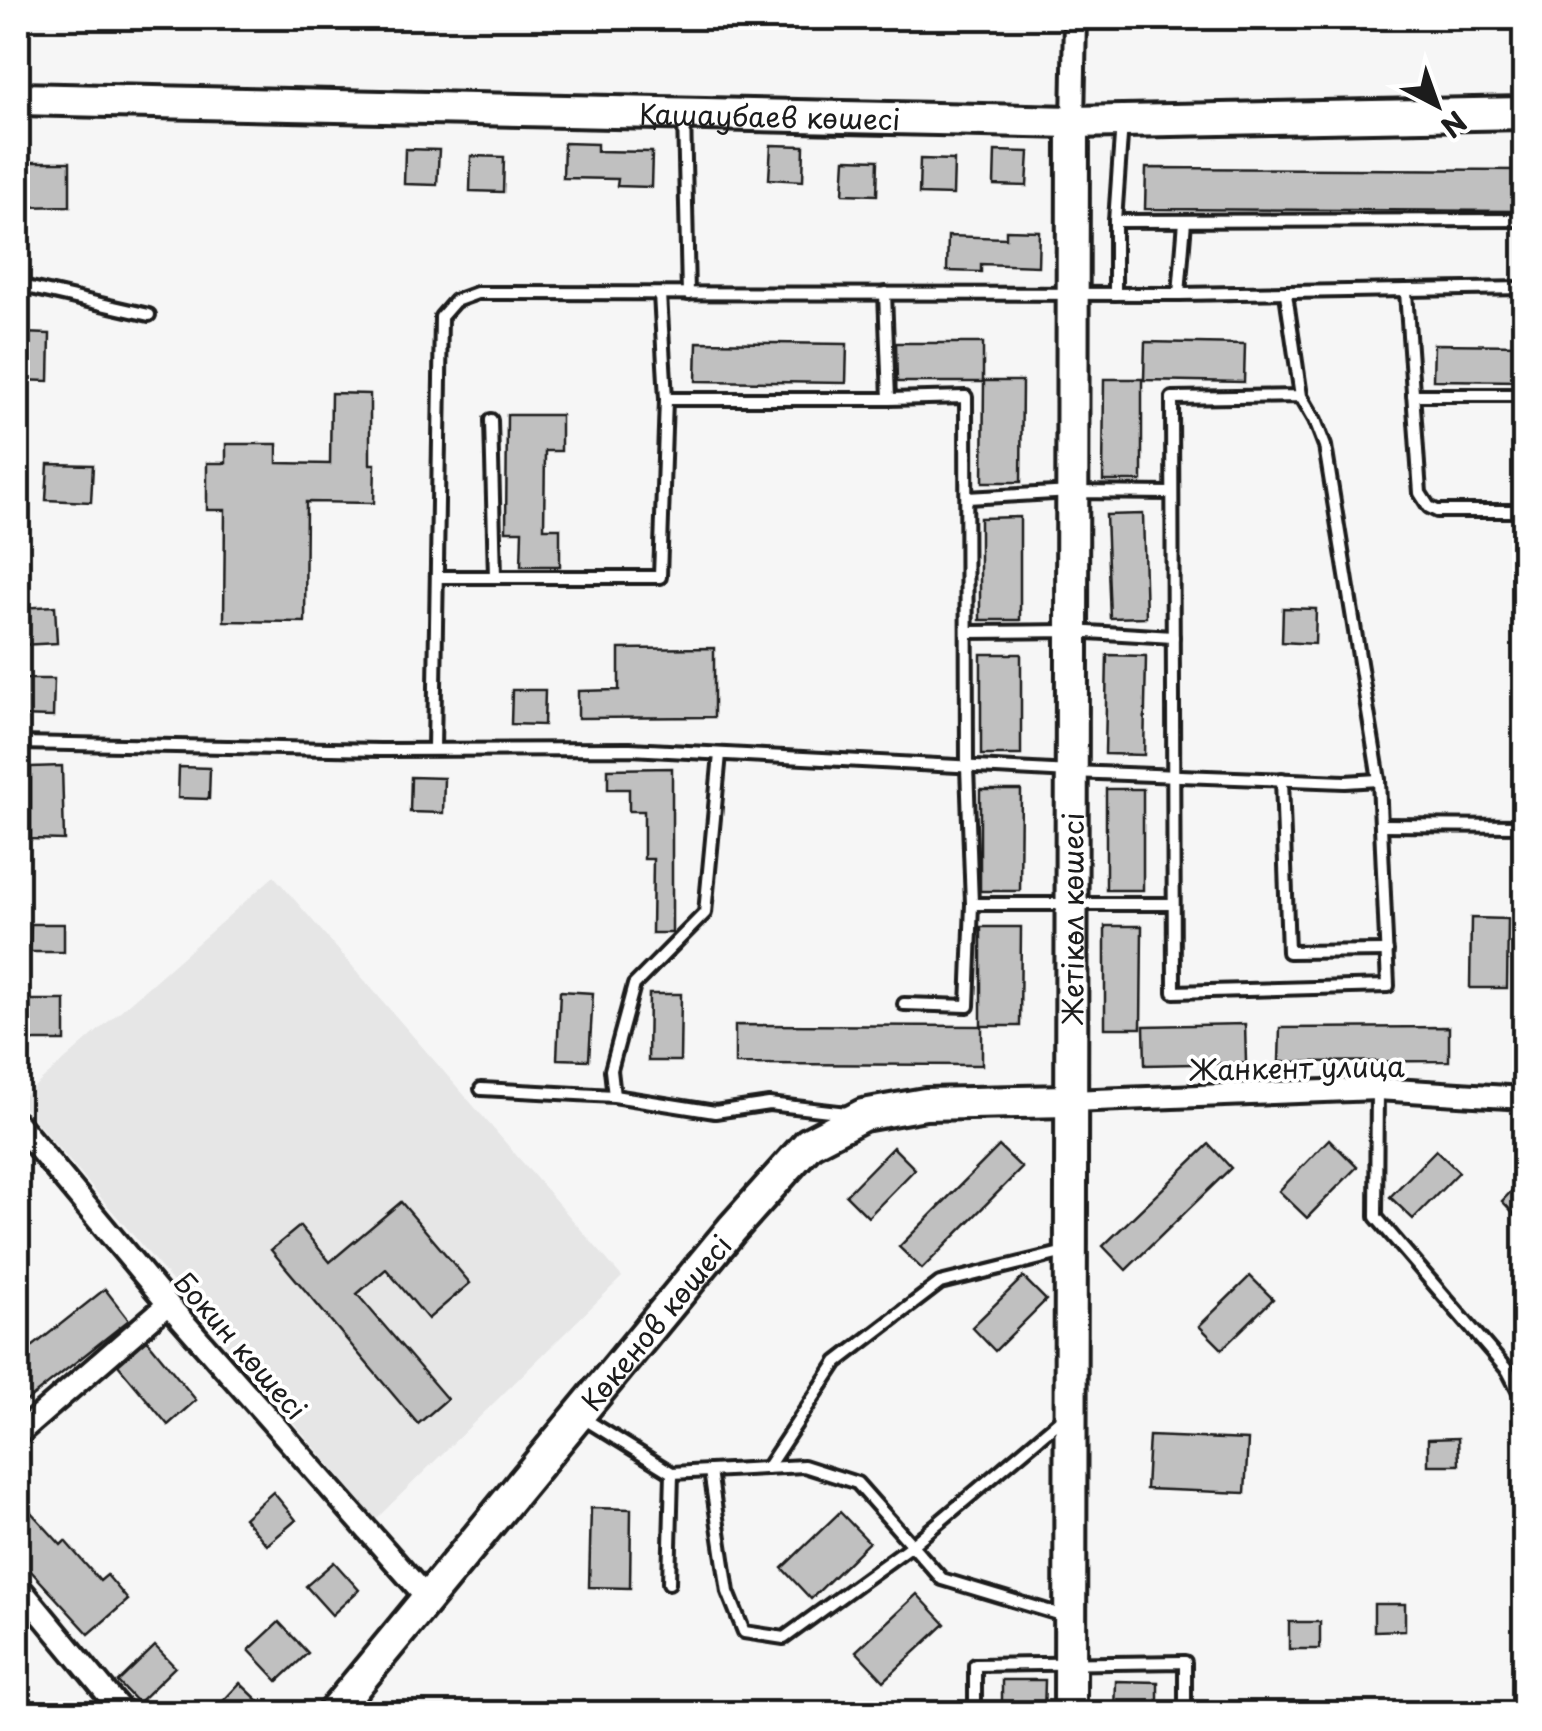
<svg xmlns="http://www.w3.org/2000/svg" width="1542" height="1731" viewBox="0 0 1542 1731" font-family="'Playpen Sans',sans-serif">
  <rect width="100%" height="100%" fill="#f6f6f6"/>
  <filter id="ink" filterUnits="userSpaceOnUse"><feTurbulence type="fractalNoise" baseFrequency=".01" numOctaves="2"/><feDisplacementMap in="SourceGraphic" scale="20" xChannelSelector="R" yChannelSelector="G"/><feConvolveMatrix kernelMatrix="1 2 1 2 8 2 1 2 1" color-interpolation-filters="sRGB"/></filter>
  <g filter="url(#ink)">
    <path fill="#e6e6e6" d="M274 876 622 1277 376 1519 18 1101Z"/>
    <g fill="#c0c0c0" stroke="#1c1c1c" stroke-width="2.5">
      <path d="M564 143 597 144V151L652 152 651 187 617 186 618 179 563 178Z"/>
      <path d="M771 145 804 146 803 181 769 179Z"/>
      <path d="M405 149 439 150 437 185 404 184Z"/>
      <path d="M995 151 1029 152 1027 186 994 185Z"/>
      <path d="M471 156 504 157 503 192 470 191Z"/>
      <path d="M845 159 878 160 877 195 843 194Z"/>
      <path d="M920 159 954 160 953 195 919 194Z"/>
      <path d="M22 162H70V206L22 207Z"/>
      <path d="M1146 168 1521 170 1520 211 1145 209Z"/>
      <path d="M1006 230 1039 231 1038 266 981 264V272L947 271 948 236 1006 238Z"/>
      <path d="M20 333 50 334 49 381 19 380Z"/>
      <path d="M697 342 847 344 846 383 696 381Z"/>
      <path d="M1145 342 1245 344 1244 382 1144 380Z"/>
      <path d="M896 343H983V382H897Z"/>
      <path d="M1434 344 1524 345V381L1433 380Z"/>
      <path d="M1104 379H1142V481H1103Z"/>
      <path d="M984 381H1022L1021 482H983Z"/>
      <path d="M331 393 370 394V464H375L374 503 306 502 305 622 224 621 225 510H207V463H226V444H277V463L330 464Z"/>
      <path d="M507 415H561V451H545L544 528H560V566H521L522 531H506Z"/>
      <path d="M48 464 93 465 91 502 46 500Z"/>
      <path d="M1143 514 1146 617 1110 618 1106 515Z"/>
      <path d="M1020 517V620H980V518Z"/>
      <path d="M55 606 57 643 21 645 19 608Z"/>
      <path d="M1283 608 1316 609 1315 644 1282 642Z"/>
      <path d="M714 648V717L578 718V691L619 690V649Z"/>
      <rect x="981" y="654" width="40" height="101"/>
      <path d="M1107 655 1146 656 1144 755 1105 754Z"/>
      <path d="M18 679H54L53 717 18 716Z"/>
      <path d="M512 690H545L544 725 511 724Z"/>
      <path d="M62 766 64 840 31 839V767Z"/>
      <path d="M179 767 210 768 209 799 178 798Z"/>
      <path d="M672 768V933H652L653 859H644V811H629V789H608V769Z"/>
      <path d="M411 777 444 778 443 813 410 812Z"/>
      <rect x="1106" y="789" width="37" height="101"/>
      <path d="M980 790H1021L1020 891H980Z"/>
      <path d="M1471 918 1508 919 1507 988H1470Z"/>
      <path d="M31 924H64V952H30Z"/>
      <path d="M1105 926H1142L1141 1028H1105Z"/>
      <path d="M981 927H1021L1020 1026H982V1065L735 1064V1025L981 1026Z"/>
      <path d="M560 991 593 993 589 1060 557 1059Z"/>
      <path d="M649 994H681L680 1061H648Z"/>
      <path d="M28 1000H65V1041H29Z"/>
      <path d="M1245 1024 1246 1063 1145 1065 1144 1026Z"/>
      <path d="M1449 1027V1061L1279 1062 1280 1028Z"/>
      <path d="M1329 1139 1357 1167 1307 1218 1279 1191Z"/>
      <path d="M1209 1144 1231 1168 1126 1270 1103 1246Z"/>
      <path d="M999 1146 1022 1168 922 1269 899 1247Z"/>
      <path d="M893 1147 915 1169 868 1217 846 1195Z"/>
      <path d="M1436 1150 1459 1172 1413 1219 1390 1197Z"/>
      <path d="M1524 1178V1224L1502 1201Z"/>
      <path d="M401 1202 470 1283 428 1319 386 1269 357 1294 447 1399 418 1424 271 1250 300 1226 330 1262Z"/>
      <path d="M1250 1276 1273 1299 1222 1349 1199 1326Z"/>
      <path d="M1023 1277 1046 1300 995 1351 972 1327Z"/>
      <path d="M105 1289 129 1320 18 1408V1358Z"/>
      <path d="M147 1340 196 1400 168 1425 118 1365Z"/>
      <path d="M1149 1436 1248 1440 1245 1493 1146 1489Z"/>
      <path d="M1458 1438 1459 1465H1428V1439Z"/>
      <path d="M273 1492 296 1520 267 1545 244 1518Z"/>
      <path d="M18 1498 61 1545 65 1541 100 1581 107 1575 128 1600 89 1634 18 1557Z"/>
      <path d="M591 1508 631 1509 630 1588 589 1587Z"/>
      <path d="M840 1512 869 1542 811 1599 782 1568Z"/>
      <path d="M334 1562 359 1590 332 1615 306 1586Z"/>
      <path d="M917 1594 945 1624 884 1681 856 1651Z"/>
      <path d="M1374 1604H1405V1630L1374 1631Z"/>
      <path d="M279 1622 308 1653 278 1681 249 1650Z"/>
      <rect x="1289" y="1622" width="31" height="27"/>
      <path d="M155 1646 175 1667 138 1703 118 1682Z"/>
      <path d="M1002 1680H1045L1044 1714H1002Z"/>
      <path d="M1116 1681 1158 1682V1714H1115Z"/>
      <path d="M240 1683 260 1702 249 1714H211Z"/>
    </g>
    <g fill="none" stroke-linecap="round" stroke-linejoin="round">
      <defs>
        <g id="lane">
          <path d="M684 115 688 294"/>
          <path d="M1115 221 1122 122"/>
          <path d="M18 285 149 315"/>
          <path d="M1406 292 1420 493 1429 507 1437 511H1524"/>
          <path d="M885 293 889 399 966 397 967 767 972 904 968 1006 904 1004"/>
          <path d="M1115 294V221L1524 220"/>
          <path d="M1179 294 1185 221"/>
          <path d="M1286 294 1301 396 1315 420 1325 446 1379 780 1388 986 1174 992 1172 398 1301 396"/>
          <path d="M1413 395H1524"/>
          <path d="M666 399H889"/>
          <path d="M491 420 495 577"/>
          <path d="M967 498 1072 492 1172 493"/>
          <path d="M439 577H660L666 399 660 294"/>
          <path d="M967 632 1071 631 1173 637"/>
          <path d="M18 743 380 750 630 749 1071 772 1345 782 1379 780"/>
          <path d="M434 749 441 317 455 301 477 293 1179 294 1524 288"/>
          <path d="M1282 779 1288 952 1387 951"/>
          <path d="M1381 825 1524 826"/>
          <path d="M972 904H1173"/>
          <path d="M481 1089 614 1096 715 1112 769 1104 847 1113"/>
          <path d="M1377 1089 1376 1217 1508 1371 1524 1402"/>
          <path d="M614 1096 611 1070 634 985 705 913 720 754"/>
          <path d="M583 1418 672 1473 804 1466 857 1483 942 1579 1065 1616"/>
          <path d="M767 1468 837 1362 940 1283 1069 1251"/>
          <path d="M710 1471 728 1592 744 1632 784 1638 912 1545 1066 1415"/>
          <path d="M669 1583 672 1473"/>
          <path d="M975 1714V1665L1185 1662V1714"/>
        </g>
        <g id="street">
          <path d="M1073 122 1075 18"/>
          <path d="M1070 1101 1377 1089 1524 1098"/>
          <path d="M18 1124 168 1304 427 1598"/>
          <path d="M18 1434 168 1304"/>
          <path d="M18 1586 124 1714"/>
        </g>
        <g id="secondary">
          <path id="s1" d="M18 99 1073 122 1524 113"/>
          <path id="s2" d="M332 1714 732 1229 809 1143 863 1115 925 1104 1070 1101"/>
          <path id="s3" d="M1070 1714 1073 122"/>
        </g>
      </defs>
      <use href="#lane" stroke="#1c1c1c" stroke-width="18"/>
      <use href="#street" stroke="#1c1c1c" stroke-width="28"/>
      <use href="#secondary" stroke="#1c1c1c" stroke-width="38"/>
      <use href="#lane" stroke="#fff" stroke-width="10"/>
      <use href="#street" stroke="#fff" stroke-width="20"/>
      <use href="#secondary" stroke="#fff" stroke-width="30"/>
    </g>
  </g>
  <g text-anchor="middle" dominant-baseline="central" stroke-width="8" stroke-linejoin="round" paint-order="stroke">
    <g font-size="28" fill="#1c1c1c" stroke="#fff">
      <text stroke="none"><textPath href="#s1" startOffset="752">Қашаубаев көшесі</textPath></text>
      <text stroke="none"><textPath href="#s3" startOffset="795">Жетікөл көшесі</textPath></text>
      <text transform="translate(1297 1067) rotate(-1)">Жанкент улица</text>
      <text stroke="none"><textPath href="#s2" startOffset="508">Көкенов көшесі</textPath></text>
      <text transform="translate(241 1345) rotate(49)">Бокин көшесі</text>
    </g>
  </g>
  <rect width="1542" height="1731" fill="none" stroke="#fff" stroke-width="60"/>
  <rect x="30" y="30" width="1482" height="1671" fill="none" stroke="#1c1c1c" stroke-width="4" filter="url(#ink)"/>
  <g transform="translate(1437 105) rotate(139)" stroke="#ffffff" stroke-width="8" paint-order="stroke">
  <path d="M0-8L18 38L0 25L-18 38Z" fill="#1c1c1c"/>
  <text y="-15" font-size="28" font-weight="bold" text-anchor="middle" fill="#1c1c1c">N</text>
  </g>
</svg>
